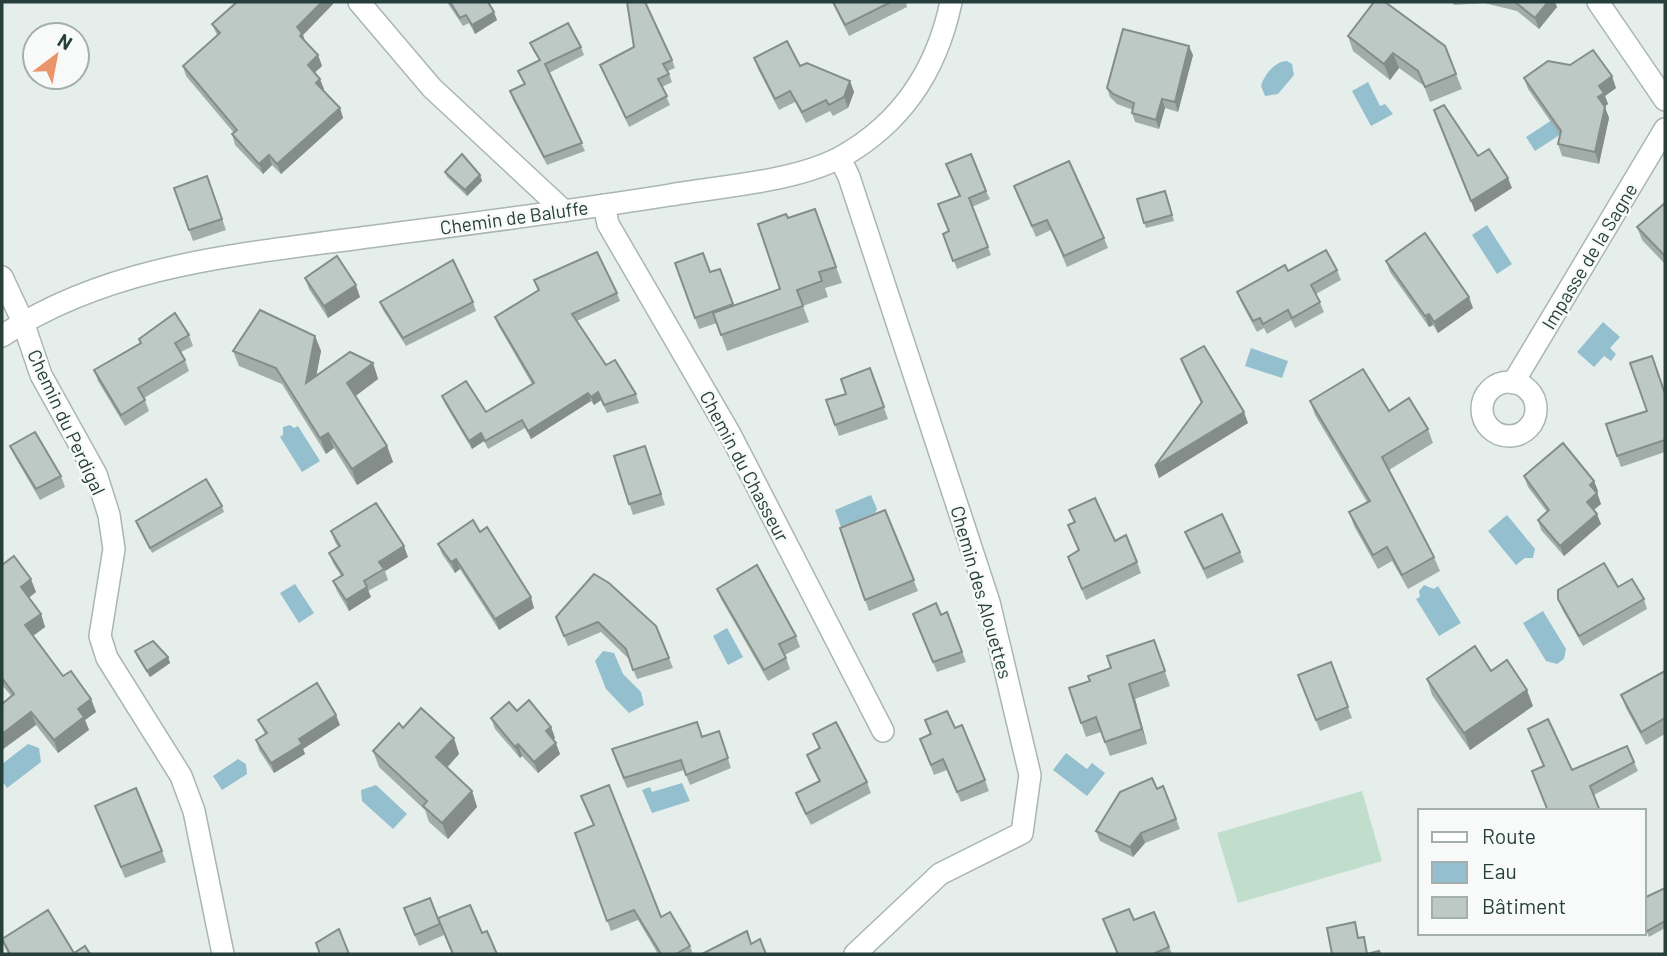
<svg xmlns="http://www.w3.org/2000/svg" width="1667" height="956" viewBox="0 0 1667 956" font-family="Barlow,sans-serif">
  <rect width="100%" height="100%" fill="#e6eeeb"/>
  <path fill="#c1ddcb" d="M1362 791 1382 861 1238 903 1217 833Z"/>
  <g fill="#93bfce">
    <path d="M1287 61 1292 64 1294 75 1278 94 1265 96 1261 86C1264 75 1275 61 1287 61Z"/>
    <path d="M1368 82 1380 106 1385 104 1393 114 1371 126 1352 91Z"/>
    <path d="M1552 120 1561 134 1535 151 1526 137Z"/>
    <path d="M1487 225 1512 264 1497 274 1472 235Z"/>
    <path d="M1603 322 1620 337 1610 348 1616 354 1611 361 1604 356 1594 367 1577 352Z"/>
    <path d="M1251 348 1288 361 1282 378 1245 366Z"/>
    <path d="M290 425 294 428 298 426 320 461 302 472 280 437 283 435V427Z"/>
    <path d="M871 495 877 509 875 513 841 527 835 510Z"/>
    <path d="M1507 515 1535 549 1533 558H1525L1516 565 1488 531Z"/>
    <path d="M295 584 314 613 299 623 280 593Z"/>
    <path d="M1424 585 1434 589 1438 586 1461 623 1439 636 1416 599 1420 597 1419 591Z"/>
    <path d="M1543 611 1566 649 1564 659 1557 664 1546 661 1523 623Z"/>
    <path d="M727 628 743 657 728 665 713 636Z"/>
    <path d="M603 651 614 653 623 674 641 692 644 705 629 713 606 689 595 661Z"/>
    <path d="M28 744 39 748 41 762 7 788 2 781V764Z"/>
    <path d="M1066 753 1087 769 1092 763 1105 773 1087 796 1053 770Z"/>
    <path d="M238 759 246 764 247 774 222 790 213 776Z"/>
    <path d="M682 783 690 801 652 813 642 790 650 787 652 792Z"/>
    <path d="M376 785 407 814 393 829 362 801 361 790Z"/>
  </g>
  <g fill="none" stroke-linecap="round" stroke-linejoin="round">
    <defs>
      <g id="minor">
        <path d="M359 2 432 88 564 211"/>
        <path d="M1598 2 1665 100"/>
        <path d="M840 158 849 177 989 602 1030 775 1022 833 940 874 855 954"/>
        <path d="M604 205 608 224 730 434 883 731"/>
        <path d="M2 277 23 322 41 375 96 474 109 515 114 549 100 636 107 658 181 776 194 811 223 954"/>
        <path d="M2 336C105 267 233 255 353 239 459 225 565 212 670 195 722 186 794 182 841 157 902 123 937 69 951 2"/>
        <circle cx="1509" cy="409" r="27"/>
        <path d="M1513 383 1665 129"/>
      </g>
    </defs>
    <use href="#minor" stroke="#a9b6b3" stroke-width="24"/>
    <use href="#minor" stroke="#fff" stroke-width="21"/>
  </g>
  <g fill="#a2ada9">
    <path d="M236 2H333V4L303 35 305 42 318 55 322 66 314 73 324 89 323 90 340 108 343 118 281 174 272 165 263 174 235 145 232 134 234 133 186 76 183 66 217 35 212 24Z"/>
    <path d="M447 2H488L497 20 475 34 469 23 463 26Z"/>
    <path d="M832 2H906L907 7 849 36Z"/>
    <path d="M1453 2H1555L1557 7 1539 29 1517 11 1484 3 1454 5Z"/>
    <path d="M1348 36 1456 74 1462 89 1430 102 1424 86 1399 68 1390 80 1353 51Z"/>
    <path d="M530 43 581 47 584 55 549 73 585 151 547 165 513 100 510 91 524 84 518 71 539 60 534 52Z"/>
    <path d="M1193 55 1178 112 1165 108 1159 129 1135 122 1132 113 1133 110 1117 104 1110 97 1107 88Z"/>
    <path d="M754 58 800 66 850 81 854 92 848 108 833 116 830 111 806 123 795 102 779 110 758 69Z"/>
    <path d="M672 60 675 68 668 71 672 82 662 87 670 105 629 127 600 65Z"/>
    <path d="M1524 78 1616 88 1605 96 1608 104 1604 107 1609 118 1599 164 1562 156 1558 144 1560 135 1528 89Z"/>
    <path d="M445 172 480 175 482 181 467 196 447 177Z"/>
    <path d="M207 176 226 230 193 241 174 188Z"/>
    <path d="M1014 186 1104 238 1108 248 1067 267 1051 230 1036 237Z"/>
    <path d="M986 191 990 199 972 207 991 255 957 269 943 234 949 231 938 204Z"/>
    <path d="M1165 191 1174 221 1146 228 1144 223Z"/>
    <path d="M1665 203V264L1642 240 1637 227Z"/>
    <path d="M815 209 842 283 825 288 828 297 803 306 809 322 727 351 717 323 699 329 675 263 710 272 720 269 733 305 780 289 788 218Z"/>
    <path d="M1386 261 1473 308 1438 333 1433 325 1429 327 1390 272Z"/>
    <path d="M1337 270 1341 280 1316 294 1324 312 1295 328 1291 320 1267 334 1264 328 1257 332 1241 302 1237 292 1288 271Z"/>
    <path d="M305 278 360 297 328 318 309 289Z"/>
    <path d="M534 280 617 293 620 301 577 321 606 365 636 394 639 403 607 413 601 400 594 405 591 401 531 439 525 428 488 449 484 441 472 449 445 404 442 396 486 412 532 384 498 325 495 317 538 291Z"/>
    <path d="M380 302H473L476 311 406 346 383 310Z"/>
    <path d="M189 335 193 346 181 352 185 360 189 371 144 398 149 411 125 426 98 381 94 370 140 343 139 339Z"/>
    <path d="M315 336 321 351 316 376 373 363 378 379 355 396 387 446 393 462 357 485 334 448 326 454 282 384 239 366 233 351Z"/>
    <path d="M1181 359 1248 423 1159 478 1155 466 1201 403 1185 370Z"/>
    <path d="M870 368 888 419 839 436 826 400 846 394Z"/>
    <path d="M1665 393V452L1621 467 1617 456 1647 411Z"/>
    <path d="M1310 401 1389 411 1428 429 1433 443 1389 470 1434 557 1440 571 1408 589 1392 561 1378 569 1354 526 1349 512 1367 502 1315 415Z"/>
    <path d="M10 446 61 476 65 487 40 500 15 457Z"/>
    <path d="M614 456 649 457 665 505 633 515Z"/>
    <path d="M1524 476 1594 481 1598 491 1597 492 1601 504 1594 510 1601 524 1564 556 1541 530 1538 520 1547 512 1528 487Z"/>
    <path d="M222 506 224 512 152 553 136 521Z"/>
    <path d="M885 510 918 591 869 611 840 528Z"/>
    <path d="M1069 510 1115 541 1137 562 1141 573 1086 600 1068 557 1079 550 1068 525 1074 522Z"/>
    <path d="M331 531 408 557 385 571 388 580 368 591 371 597 349 611 337 591 333 581 341 576 333 563 329 553 338 547 335 542Z"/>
    <path d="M1185 532 1240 552 1244 562 1207 579 1189 542Z"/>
    <path d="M438 544 534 608 499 630 460 569 455 573 442 554Z"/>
    <path d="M2 565 36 592 29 598 41 614 45 627 33 636 63 676 91 699 96 712 85 720 89 730 58 753 36 725 2 685Z"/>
    <path d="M1618 587 1644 599 1647 609 1583 646 1562 609 1558 599Z"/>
    <path d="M717 589 796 636 800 647 785 655 790 669 768 681 721 599Z"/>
    <path d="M947 612 966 662 937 672 913 614 941 615Z"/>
    <path d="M556 617 656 626 673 668 637 679 629 659 601 632 568 646Z"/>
    <path d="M1154 640 1170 686 1135 699 1147 744 1110 756 1101 732 1086 737 1069 688 1090 681Z"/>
    <path d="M135 651 168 657 170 663 150 677 137 657Z"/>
    <path d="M1331 662 1352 718 1320 731 1298 675Z"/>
    <path d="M1491 671 1533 706 1470 750 1432 695 1427 679Z"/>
    <path d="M1665 671V734L1646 745 1626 708 1621 695Z"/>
    <path d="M517 711 551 727 555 738 553 740 560 754 538 773 522 756 520 758 495 729 491 718Z"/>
    <path d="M258 720 340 725 303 749 305 754 274 773 259 750 256 740 265 734Z"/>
    <path d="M925 720 955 728 985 780 989 791 961 802 947 770 934 775 920 739 930 735Z"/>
    <path d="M403 728 459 754 447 768 472 791 477 807 448 839 429 822 425 810 379 767 373 751Z"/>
    <path d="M1528 729 1572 770 1634 762 1638 771 1594 795 1543 766Z"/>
    <path d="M719 731 731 768 690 785 684 770 627 788 615 759Z"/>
    <path d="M813 734 867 782 871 793 811 825 800 804 796 793 819 781 811 766 807 755 819 749Z"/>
    <path d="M1163 786 1180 829 1145 843 1133 857 1100 841 1096 831Z"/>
    <path d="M99 817 162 851 166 862 125 878Z"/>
    <path d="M575 833 690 946 693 954H658L638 920 611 931Z"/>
    <path d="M1665 888V928L1649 937 1644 926Z"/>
    <path d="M404 908 439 921 482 933 497 954H452L443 932 444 935 419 946Z"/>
    <path d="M1154 912 1172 954H1117L1103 919 1134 920Z"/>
    <path d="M2 941 74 953 90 954H8Z"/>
  </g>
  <g fill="#848d8a">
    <path d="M322 2H333V4L303 35 306 44 303 46 297 27Z"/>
    <path d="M1548 2H1555L1557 7 1539 29 1535 18Z"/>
    <path d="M494 12 497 20 475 34 472 25Z"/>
    <path d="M1189 46 1193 55 1178 112 1175 102Z"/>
    <path d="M1393 53 1399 68 1390 80 1384 64Z"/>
    <path d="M318 55 322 66 311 76 308 65Z"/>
    <path d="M1612 76 1616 88 1605 96 1608 104 1602 108 1598 97 1599 86Z"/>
    <path d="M320 79 324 89 320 93 316 83Z"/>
    <path d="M850 81 854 92 848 108 844 97Z"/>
    <path d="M1162 99 1165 108 1159 129 1156 120Z"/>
    <path d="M1605 107 1609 118 1599 164 1595 152Z"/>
    <path d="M340 108 343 118 281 174 277 164Z"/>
    <path d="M269 155 272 165 263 174 259 164Z"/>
    <path d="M480 175 482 181 467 196 465 190Z"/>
    <path d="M1508 178 1512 188 1475 212 1471 201Z"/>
    <path d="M356 285 360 297 328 318 324 306Z"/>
    <path d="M1469 297 1473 308 1438 333 1434 322Z"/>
    <path d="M1429 314 1433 325 1429 327 1425 316Z"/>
    <path d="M315 336 321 351 312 399 306 383Z"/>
    <path d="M373 363 378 379 353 398 347 383Z"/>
    <path d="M598 392 601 400 594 405 591 397Z"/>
    <path d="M588 393 591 401 531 439 528 431Z"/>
    <path d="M1244 412 1248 423 1159 478 1155 466Z"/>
    <path d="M328 433 334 448 326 454 320 438Z"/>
    <path d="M481 433 484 441 472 449 469 441Z"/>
    <path d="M387 446 393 462 357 485 352 469Z"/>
    <path d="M1594 481 1598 491 1594 495 1590 485Z"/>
    <path d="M1597 493 1601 504 1591 512 1587 502Z"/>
    <path d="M1597 514 1601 524 1564 556 1560 546Z"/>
    <path d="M404 546 408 557 385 571 379 562Z"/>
    <path d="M456 559 460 569 455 573 451 562Z"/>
    <path d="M31 579 36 592 25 600 21 587Z"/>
    <path d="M367 587 371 597 349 611 346 600Z"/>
    <path d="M531 597 534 608 499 630 495 619Z"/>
    <path d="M41 614 45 627 30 638 25 625Z"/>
    <path d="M168 657 170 663 150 677 147 671Z"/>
    <path d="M1129 684 1135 699 1147 744 1142 729Z"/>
    <path d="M1527 690 1533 706 1470 750 1464 733Z"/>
    <path d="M91 699 96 712 85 720 89 730 58 753 54 740 78 709Z"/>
    <path d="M31 712 36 725 2 750V734Z"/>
    <path d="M336 715 340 725 303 749 305 754 274 773 271 763 299 739Z"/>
    <path d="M551 727 555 738 550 742 546 731Z"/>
    <path d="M454 738 459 754 441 773 436 757Z"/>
    <path d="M556 743 560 754 538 773 534 762Z"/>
    <path d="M518 744 522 756 520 758 515 747Z"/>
    <path d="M472 791 477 807 448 839 442 823Z"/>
    <path d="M1141 833 1145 843 1133 857 1130 847Z"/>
  </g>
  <g fill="#bcc9c5" stroke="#848d8a" stroke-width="2">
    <path d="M237 2H322L297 27 302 33 300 36 318 55 308 65 320 79 316 83 340 108 277 164 269 155 259 164 232 134 237 130 183 66 220 33 212 24Z"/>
    <path d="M450 2H488L494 12 472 25 466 15 460 18Z"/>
    <path d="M627 2H645L672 60 663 64 669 74 658 79 667 96 626 118 600 65 634 47Z"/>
    <path d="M833 2H891L845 25Z"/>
    <path d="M1374 2H1385L1445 46 1456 74 1425 87 1418 71 1393 53 1384 64 1348 36Z"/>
    <path d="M1515 2H1548L1535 18Z"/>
    <path d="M568 23 581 47 545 64 582 143 544 157 510 91 525 84 518 71 540 60 530 43Z"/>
    <path d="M1123 29 1189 46 1175 102 1162 99 1156 120 1132 113 1134 103 1113 94 1107 88Z"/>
    <path d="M787 41 800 66 807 63 850 81 844 97 829 105 826 100 802 112 790 91 775 99 754 58Z"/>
    <path d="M1593 50 1612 76 1599 86 1604 93 1598 97 1605 107 1595 152 1558 144 1561 131 1524 78 1548 61 1570 65Z"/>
    <path d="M1444 105 1478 156 1489 149 1508 178 1471 201 1434 110Z"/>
    <path d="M462 154 480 175 465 190 445 172Z"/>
    <path d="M971 154 986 191 969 198 988 247 953 261 943 234 949 231 938 204 960 196 946 164Z"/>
    <path d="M1069 161 1104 238 1064 256 1047 220 1032 226 1014 186Z"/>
    <path d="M207 176 222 219 189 230 174 188Z"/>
    <path d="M1165 191 1172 215 1144 223 1137 199Z"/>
    <path d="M1665 203V256L1637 227Z"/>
    <path d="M815 209 836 267 819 272 822 281 797 290 803 306 721 335 713 313 780 289 758 224 786 214 788 218Z"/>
    <path d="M1425 233 1469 297 1434 322 1429 314 1425 316 1386 261Z"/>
    <path d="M1326 250 1337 270 1311 285 1320 302 1292 318 1288 310 1263 324 1260 318 1253 321 1237 292 1285 265 1288 271Z"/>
    <path d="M597 252 617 293 572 314 606 365 615 360 636 394 604 405 598 392 591 397 588 393 528 431 522 420 485 441 481 433 469 441 442 396 466 381 486 412 534 383 495 317 539 290 534 280Z"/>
    <path d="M703 253 710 272 720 269 733 304 695 318 675 263Z"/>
    <path d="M337 256 356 285 324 306 305 278Z"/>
    <path d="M453 260 473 302 403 338 380 302Z"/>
    <path d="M260 310 315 336 306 383 350 352 373 363 347 383 387 446 352 469 328 433 320 438 276 368 233 351Z"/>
    <path d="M175 313 189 335 175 343 185 360 138 388 145 400 121 415 94 370 141 343 139 339Z"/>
    <path d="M1204 346 1244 412 1155 466 1202 402 1181 359Z"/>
    <path d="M1652 356 1665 394V440L1617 456 1606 424 1647 411 1630 363Z"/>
    <path d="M870 368 884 407 835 425 826 400 846 394 841 379Z"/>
    <path d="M1363 369 1389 411 1409 398 1428 429 1382 457 1434 557 1402 575 1387 547 1373 555 1349 512 1370 501 1310 401Z"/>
    <path d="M35 432 61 476 36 489 10 446Z"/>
    <path d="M1563 443 1594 481 1590 485 1597 493 1587 502 1597 514 1560 546 1538 520 1549 510 1524 476Z"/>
    <path d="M645 446 661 494 629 504 614 456Z"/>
    <path d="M206 479 222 506 150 548 136 521Z"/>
    <path d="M1095 498 1115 541 1126 535 1137 562 1082 589 1068 557 1079 550 1068 525 1075 522 1069 510Z"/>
    <path d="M376 503 404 546 379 562 384 569 364 581 367 587 346 600 333 581 343 575 329 553 340 546 331 531Z"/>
    <path d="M885 510 914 580 865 600 840 528Z"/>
    <path d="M1222 514 1240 552 1204 569 1185 532Z"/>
    <path d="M473 520 480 532 487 527 531 597 495 619 456 559 451 562 438 544Z"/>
    <path d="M14 556 31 579 21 587 41 614 25 625 63 676 71 671 91 699 78 709 84 717 54 740 31 712 2 734V704L14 694 2 678V565Z"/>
    <path d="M1604 563 1618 587 1632 579 1644 599 1579 636 1558 599V590Z"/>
    <path d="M757 565 796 636 779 644 786 658 764 670 717 589Z"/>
    <path d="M594 574 609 583 656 626 669 658 633 670 626 649 598 622 564 636 556 617Z"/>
    <path d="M936 603 941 615 947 612 962 652 933 662 913 614Z"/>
    <path d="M1154 640 1165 671 1129 684 1142 729 1105 742 1096 717 1081 723 1069 688 1090 681 1088 676 1111 668 1107 656Z"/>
    <path d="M153 641 168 657 147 671 135 651Z"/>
    <path d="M1475 646 1491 671 1507 660 1527 690 1464 733 1427 679Z"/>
    <path d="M1331 662 1348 707 1316 720 1298 675Z"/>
    <path d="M1665 671V718L1641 732 1621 695Z"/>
    <path d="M317 683 336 715 299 739 302 744 271 763 256 740 267 733 258 720Z"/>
    <path d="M529 700 551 727 546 731 556 743 534 762 518 744 515 747 491 718 509 702 517 711Z"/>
    <path d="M421 708 454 738 436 757 472 791 442 823 423 806 427 801 373 751 399 723 403 728Z"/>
    <path d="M947 711 955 728 962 725 985 780 957 792 943 759 931 765 920 739 931 734 925 720Z"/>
    <path d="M1548 719 1572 770 1627 746 1634 762 1590 786 1600 811H1548L1532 771 1544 766 1528 729Z"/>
    <path d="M697 722 702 737 719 731 728 758 686 775 681 760 624 778 612 749Z"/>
    <path d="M836 722 867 782 806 814 796 793 820 781 807 755 820 748 813 734Z"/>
    <path d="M1152 778 1157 789 1163 786 1176 819 1141 833 1130 847 1096 831 1120 792Z"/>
    <path d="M609 785 661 917 670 912 690 946 676 954H661L634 910 607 921 575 833 594 825 581 796Z"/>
    <path d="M136 788 162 851 121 867 95 806Z"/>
    <path d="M1665 888V921L1647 931 1644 925V898Z"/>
    <path d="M430 898 440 924 415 935 404 908Z"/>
    <path d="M470 905 482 933 487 931 497 954H453L438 918Z"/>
    <path d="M1129 909 1134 920 1154 912 1169 947 1153 954H1118L1103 919Z"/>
    <path d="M48 910 74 953 85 946 90 954H10L2 939Z"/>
    <path d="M1355 922 1358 938 1364 937 1367 954 1379 951 1380 954H1332L1327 928Z"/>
    <path d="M339 929 349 954H320L316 943Z"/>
    <path d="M747 931 751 944 760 939 766 954H702Z"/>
  </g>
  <g text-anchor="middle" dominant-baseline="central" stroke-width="5" stroke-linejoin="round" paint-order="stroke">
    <g font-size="19" fill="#263f3b" stroke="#f7faf9">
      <text transform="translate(514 217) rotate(-8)">Chemin de Baluffe</text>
      <text transform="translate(1589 256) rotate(-59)">Impasse de la Sagne</text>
      <text transform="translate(67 422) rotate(65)">Chemin du Perdigal</text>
      <text transform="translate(745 466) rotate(62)">Chemin du Chasseur</text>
      <text transform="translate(982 592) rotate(74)">Chemin des Alouettes</text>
    </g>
  </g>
  <rect width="1667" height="956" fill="none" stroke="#263f3b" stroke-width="7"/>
  <rect x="1418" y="809" width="228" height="126" fill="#f7faf9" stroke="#a3afad" stroke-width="2"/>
  <rect x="1432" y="832" width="35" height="10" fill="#ffffff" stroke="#a3afad" stroke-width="2"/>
  <text x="1482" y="844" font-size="21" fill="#263f3b">Route</text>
  <rect x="1432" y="862" width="35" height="21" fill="#93bfce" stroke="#a3afad" stroke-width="2"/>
  <text x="1482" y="879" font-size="21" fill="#263f3b">Eau</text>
  <rect x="1432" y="897" width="35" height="21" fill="#bcc9c5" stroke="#a3afad" stroke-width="2"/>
  <text x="1482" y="914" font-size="21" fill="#263f3b">Bâtiment</text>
  <g transform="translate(56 56) rotate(32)"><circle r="33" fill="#f7faf9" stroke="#a3afad" stroke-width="2"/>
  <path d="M0-5L12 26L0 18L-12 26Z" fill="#e99569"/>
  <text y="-10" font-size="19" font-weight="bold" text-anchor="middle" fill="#263f3b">N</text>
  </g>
</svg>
